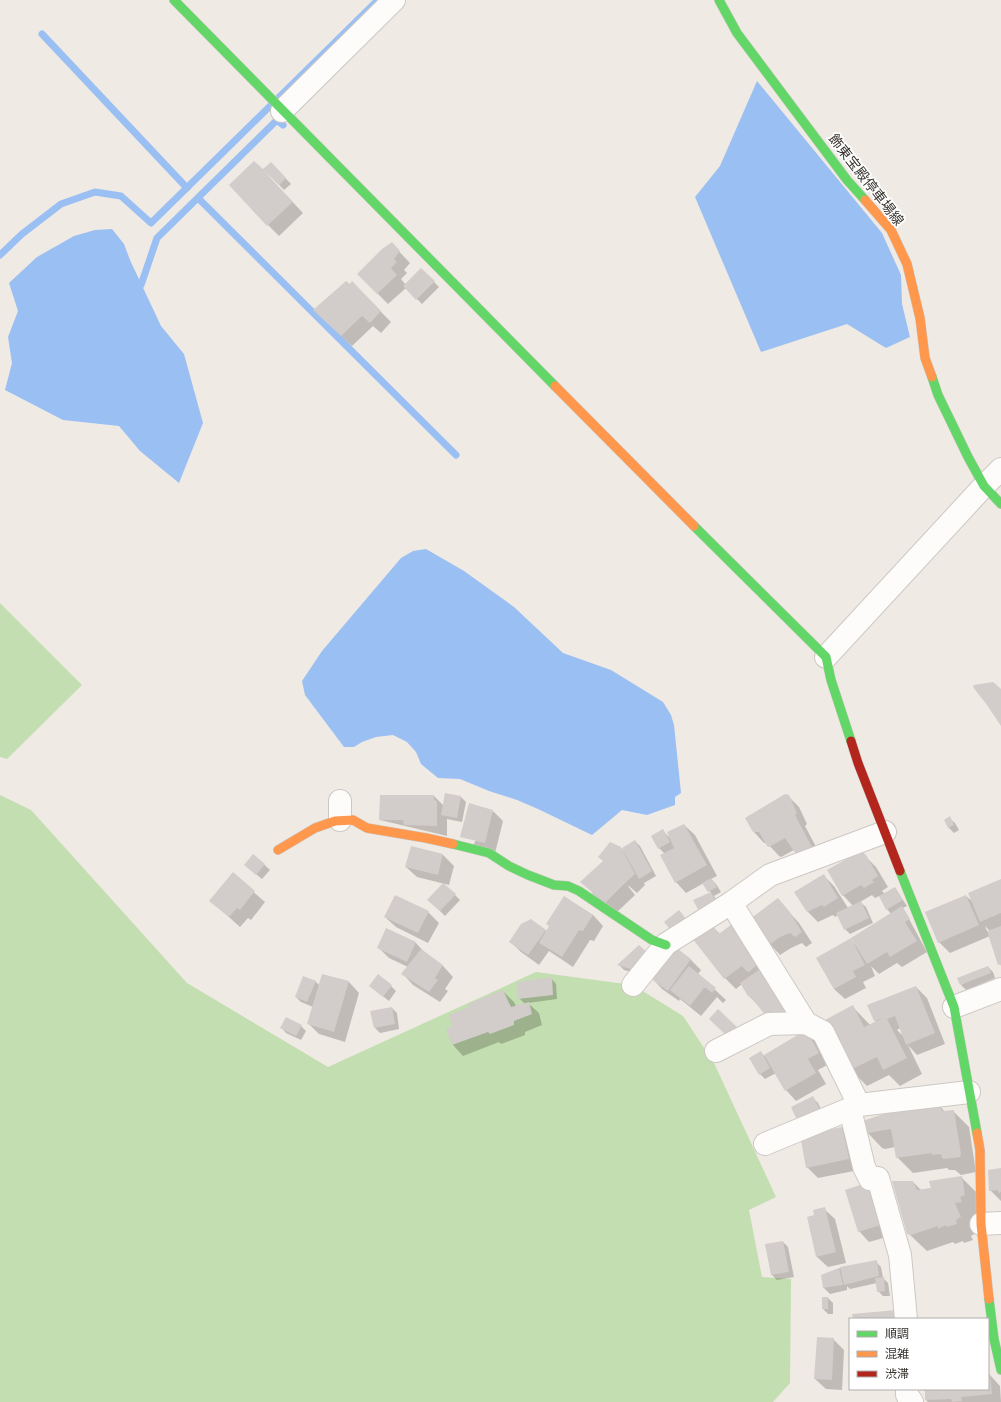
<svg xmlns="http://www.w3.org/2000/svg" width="1001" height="1402" viewBox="0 0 1001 1402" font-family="'Fira Sans Condensed','Noto Sans JP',sans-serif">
  <rect width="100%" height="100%" fill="#f0eae4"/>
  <g fill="#c3deb0">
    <path d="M0 603 82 685 7 759 0 757Z"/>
    <path d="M0 795 31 810 187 983 328 1067 536 972 633 985 683 1016 714 1063 776 1197 749 1210 762 1277 791 1279 790 1383 773 1402H0Z"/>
  </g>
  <g fill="#9abff3">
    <path d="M757 81 882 233 901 275 902 304 910 337 886 348 847 324 761 352 695 197 720 166Z"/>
    <path d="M112 229 124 244 130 260 161 326 184 354 203 423 179 483 140 451 119 426 63 420 5 390 12 363 8 337 18 311 9 283 37 257 74 236 95 230Z"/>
    <path d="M426 549 464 571 514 607 563 653 611 670 663 702 671 715 674 725 681 793 675 797V805L647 815 622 810 592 835 538 809 517 800 489 791 460 779 438 778 421 764 416 752 407 742 393 735 376 737 362 742 354 747H344L305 695 302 681 322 651 401 558 413 551Z"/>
  </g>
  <g fill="#0003" fill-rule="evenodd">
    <path d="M271 163 291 184 284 190 264 169Z"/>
    <path d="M265 173 303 213 279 236 268 225Z"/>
    <path d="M392 244 410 263 404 270 407 273 401 279 406 285 421 269 439 287 422 304 406 288 388 304 358 274Z"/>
    <path d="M352 283 391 322 381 333 373 326 352 346 325 321Z"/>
    <path d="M434 796 444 806 461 797 466 802 462 822 447 819V836L380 820Z"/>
    <path d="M788 796 799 807 807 824 805 826 823 860 794 850 781 857 779 856 767 843H764L754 832Z"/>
    <path d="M493 811 503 821 495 853 472 847Z"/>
    <path d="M949 818 955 823 959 830 954 833 949 828 945 820Z"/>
    <path d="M684 825 695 835 717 876 711 879 716 884 721 892 714 896 722 909 706 918 711 893 704 883 686 893 676 882 665 854 659 848 663 831 670 838Z"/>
    <path d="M635 841 640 846 656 876 644 883 645 885 637 893 629 886H628L635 895 616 913 592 893 621 848 625 853Z"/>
    <path d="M412 847 443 855 454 866 449 885 417 877 406 867Z"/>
    <path d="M254 855 270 870 262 879 251 870Z"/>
    <path d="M865 856 876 867 888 887 882 891 885 894 895 888 907 906 903 908 927 952 902 967 897 963 879 974 871 966 875 976 863 982 866 988 845 999 834 989 817 958 850 940 856 945 891 914 887 909 879 896 875 898 872 895 860 902 866 907 873 923 850 934 845 929 838 915 835 917 833 915 818 922 808 912 823 875 834 886 848 908 853 906 843 895Z"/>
    <path d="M233 874 265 902 251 920 248 918 240 927 211 901Z"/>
    <path d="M1001 880V966L990 936 950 953 939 942 966 896 973 902ZM985 926 990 931H987Z"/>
    <path d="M455 895 460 900 445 916 429 900Z"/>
    <path d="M564 897 593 915 603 926 594 941 590 940 573 967 549 951 539 965 521 952 511 942 531 920 547 931Z"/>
    <path d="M778 900 799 923 812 943 806 947 802 943 791 948 780 955 770 944Z"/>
    <path d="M428 912 439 923 428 943 396 927 385 917Z"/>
    <path d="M710 924 721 935 732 925 797 1021 760 1007 749 996 742 984 736 989 725 978Z"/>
    <path d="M416 943 426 954 443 966 453 977 445 989 448 991 440 1002 413 985 403 974 408 967 389 958 378 947Z"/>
    <path d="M651 956 642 975 624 970 619 965Z"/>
    <path d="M690 959 701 970 698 974 726 1000 723 1003 717 997 701 1016 680 999 679 1001 662 989 652 978Z"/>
    <path d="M988 967 993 972 995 978 966 990 961 985Z"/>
    <path d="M323 975 349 982 359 993 345 1042 319 1034 309 1024 313 1007 301 1002 296 997 304 977 316 982 320 986Z"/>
    <path d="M551 978 556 984 557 999 528 1003 539 1013 542 1025 525 1032V1035L501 1044 499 1042 463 1056 453 1045 447 1030 454 1026 470 1007 503 991 514 1002 516 1006 525 1004 519 998Z"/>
    <path d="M391 986 396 991 389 1001 376 991Z"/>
    <path d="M916 987 927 998 945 1044 917 1055 908 1045 922 1074 900 1086 889 1075 867 1086 851 1070 853 1007 870 1025 876 1022 875 1021ZM900 1028 903 1036 897 1030Z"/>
    <path d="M392 1008 397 1013 399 1029 380 1033 375 1028 372 1012Z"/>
    <path d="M301 1026 306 1031 301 1040 286 1033 281 1027Z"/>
    <path d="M806 1032 816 1042 829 1064 818 1070 826 1084 796 1101 786 1090 776 1073 765 1079 760 1074 761 1052 764 1056Z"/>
    <path d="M813 1098 818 1103 826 1120 803 1124Z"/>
    <path d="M940 1106 945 1112 953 1111 969 1127 976 1172 961 1175 955 1170H949L947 1168 913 1173 897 1157 895 1147 885 1149 882 1148 866 1131Z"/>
    <path d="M842 1128 853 1138 859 1170 818 1178 807 1167 801 1136Z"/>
    <path d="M1001 1169V1201L990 1190Z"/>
    <path d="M961 1177 977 1193 976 1233 971 1236 973 1240 964 1243 963 1241 955 1244 953 1242 927 1251 908 1233 913 1182 921 1190 932 1188Z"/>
    <path d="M872 1182 894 1235 869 1242 859 1231Z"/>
    <path d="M824 1209 835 1219 846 1263 828 1267 817 1257 816 1216Z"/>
    <path d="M783 1242 788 1247 794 1277 777 1280 772 1275 766 1245Z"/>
    <path d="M876 1262 881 1267 883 1278 888 1283 890 1296H883L878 1291 877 1283 850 1289 847 1286V1290L830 1294 824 1288 822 1276 840 1268Z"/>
    <path d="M828 1298 833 1303V1314H828L823 1309Z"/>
    <path d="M833 1339 844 1350 842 1390 826 1389 815 1379Z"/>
    <path d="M988 1375H990L1000 1386 1001 1402H928L926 1400V1392L922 1389H988Z"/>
  </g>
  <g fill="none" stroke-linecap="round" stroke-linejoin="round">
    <g stroke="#9abff3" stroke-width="7">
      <path d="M42 34 187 188"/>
      <path d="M201 201 456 455"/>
      <path d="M0 255 22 234 61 204 95 192 121 196 151 223 378 0"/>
      <path d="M141 285 157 238 277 120 283 125"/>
    </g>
  </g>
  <g fill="#d2cccb">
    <path d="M254 161 263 169 271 162 286 178 279 185 264 171 293 202 267 226 229 185Z"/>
    <path d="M392 242 400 251 394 259 397 262 391 268 397 275 377 294 357 274 382 249Z"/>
    <path d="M421 268 435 281 416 300 403 286Z"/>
    <path d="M346 281 350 284 352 281 381 311 370 323 362 316 341 336 313 310Z"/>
    <path d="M993 682 1001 689V726L987 705 973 687 974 685Z"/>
    <path d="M445 793 461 796 457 818 441 815Z"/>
    <path d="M785 794 789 795 797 813 795 815 813 849 798 857 785 838 769 847 767 846 759 832H753L745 818Z"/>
    <path d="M380 795H434V800L437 801V826L404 825 403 820H379Z"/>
    <path d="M469 803 493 810 485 843 460 837Z"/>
    <path d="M950 816 954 825 948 828 944 820Z"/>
    <path d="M684 824 707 865 675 883 660 855 674 848 667 832Z"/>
    <path d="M663 829 670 842 658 849 651 836Z"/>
    <path d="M635 840 652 871 639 879 622 848Z"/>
    <path d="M610 842 621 847 635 874 625 883 613 871 625 883 605 903 580 882 603 861 598 857Z"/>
    <path d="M411 846 443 854 438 875 405 867Z"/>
    <path d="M861 851 866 855 878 876 872 880 874 882 864 888 861 885 842 896 827 870Z"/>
    <path d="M253 854 265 864 256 875 244 865Z"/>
    <path d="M233 872 255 891 240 910 237 908 229 917 209 901Z"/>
    <path d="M824 874 838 898 824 907 822 905 807 912 794 892Z"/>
    <path d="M711 878 717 887 708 892 702 883Z"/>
    <path d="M1001 879V913L980 922 968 893Z"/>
    <path d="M443 883 456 894 440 911 427 900Z"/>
    <path d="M895 887 903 900 886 910 879 896Z"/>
    <path d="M711 892 717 904 700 913 693 900Z"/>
    <path d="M395 895 429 911 418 933 384 917Z"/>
    <path d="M966 895 979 925 938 943 925 912Z"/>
    <path d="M564 896 593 915 583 931 579 930 562 957 539 943 549 926 546 924Z"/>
    <path d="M778 898 789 911 802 932 795 937 790 933 780 937 769 945 750 919Z"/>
    <path d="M861 901 869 918 844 930 836 913Z"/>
    <path d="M902 906 910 919 905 922 917 941 890 957 887 952 867 964 851 938Z"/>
    <path d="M679 910 687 920 673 933 664 922Z"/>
    <path d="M531 919 546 930 528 955 509 942 521 924Z"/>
    <path d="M710 923 719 934 732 924 759 963 749 972 746 971 742 966 724 979 692 938Z"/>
    <path d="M1001 926V964L998 965 987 931Z"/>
    <path d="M386 928 416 942 407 962 377 948Z"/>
    <path d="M851 938 865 965 853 971 856 977 834 989 816 958Z"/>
    <path d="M639 945 651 956 637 971 617 965Z"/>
    <path d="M674 946 691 959 668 991 650 978Z"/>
    <path d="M421 949 443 965 435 978 438 980 429 992 401 974Z"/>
    <path d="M689 966 716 988 712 993 706 988H704L690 1006 670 990Z"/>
    <path d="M988 966 991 973 960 985 957 978Z"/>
    <path d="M763 967 787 1010 772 1020H769L751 997 748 996 740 983Z"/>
    <path d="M322 974 349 981 334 1032 307 1024Z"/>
    <path d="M378 974 392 985 383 997 369 986Z"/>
    <path d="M303 976 316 981 307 1002 295 997Z"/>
    <path d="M552 977 553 995 518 999 517 982Z"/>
    <path d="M916 986 935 1033 906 1045 895 1016 887 1019 907 1058 883 1070 877 1057 850 1070 825 1020 853 1005 864 1027 883 1018 874 1021 867 1005Z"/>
    <path d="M503 990 511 1007 529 1002 532 1014 514 1021V1025L490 1034 488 1032 452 1045 446 1029 452 1026 449 1015 469 1007 468 1004Z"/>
    <path d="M392 1007 395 1024 374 1028 370 1011Z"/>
    <path d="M718 1009 738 1028 729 1038 709 1019Z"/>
    <path d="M286 1017 302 1025 296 1036 280 1028Z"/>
    <path d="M806 1030 819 1053 808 1059 816 1073 785 1091 764 1055Z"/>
    <path d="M761 1051 770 1068 759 1075 749 1058Z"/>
    <path d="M813 1096 822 1114 797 1120 791 1107Z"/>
    <path d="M940 1105 942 1111 954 1110 961 1154 960 1157 944 1159 942 1158 941 1154 932 1155V1153L896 1158 891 1129 868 1133 865 1132 863 1121 886 1113Z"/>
    <path d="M842 1127 849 1159 806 1168 800 1135Z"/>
    <path d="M1001 1168V1192L998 1193V1190L989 1191 988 1170Z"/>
    <path d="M962 1176 965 1195 960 1197 962 1202 955 1203 961 1217 956 1220 957 1224 947 1227 946 1225 938 1229V1226L911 1235 907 1234 892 1181H913L917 1190 931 1188 929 1181Z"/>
    <path d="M872 1181 884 1224 858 1232 845 1190Z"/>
    <path d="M825 1207 836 1252 816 1257 807 1217 814 1215 813 1210Z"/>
    <path d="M783 1241 789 1272 771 1275 765 1244Z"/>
    <path d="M877 1260 879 1276 844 1285 840 1267Z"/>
    <path d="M839 1268 843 1285 823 1288 821 1275Z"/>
    <path d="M884 1277 885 1291 877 1292 875 1278Z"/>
    <rect x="822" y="1297" width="6" height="12"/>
    <path d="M897 1310 898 1319H853L852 1314Z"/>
    <path d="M817 1337 834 1338 832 1380 814 1379Z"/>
    <path d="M988 1374H990L992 1394 961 1397 962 1401 952 1402 951 1399 925 1400V1389H988Z"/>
  </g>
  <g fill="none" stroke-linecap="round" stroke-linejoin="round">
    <defs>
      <g id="street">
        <path d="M282 111 394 0"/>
        <path d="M826 657 984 486 1001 469"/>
        <path d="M340 820V801"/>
        <path d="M731 903 806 1023"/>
        <path d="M633 985 666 944 731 903 770 875 885 832"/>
        <path d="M954 1007 1001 989"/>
        <path d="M716 1051 769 1024 806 1023 823 1032 859 1105"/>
        <path d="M850 1109 864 1167 870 1179 878 1178 900 1255 906 1319"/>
        <path d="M765 1144 859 1105 969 1092"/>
        <path d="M981 1224 1001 1223"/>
        <path d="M907 1389V1395L912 1402"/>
      </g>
      <g id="fast">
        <path d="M174 0 555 386"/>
        <path d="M719 0 737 33 847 180 865 200"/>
        <path d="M932 377 938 395 968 457 984 486 1001 504"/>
        <path d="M694 526 826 657 831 680 851 741"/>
        <path d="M453 844 489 853 509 866 528 875 554 885 568 886 579 891 652 940 666 945"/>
        <path d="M900 871 954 1007 977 1133"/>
        <path d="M989 1299 994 1339 1001 1370"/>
      </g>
      <g id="slow">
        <path d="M865 200 891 230 907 264 920 318 925 358 932 377"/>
        <path d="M555 386 694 526"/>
        <path d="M278 850 315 828 335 821 353 820 367 828 426 838 453 844"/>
        <path d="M977 1133 980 1150 981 1224 989 1299"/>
      </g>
      <path id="jam" d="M851 741 858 763 900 871"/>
    </defs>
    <use href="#street" stroke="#ccc8c3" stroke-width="24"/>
    <use href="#fast" stroke="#ccc8c3" stroke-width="10"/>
    <use href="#slow" stroke="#ccc8c3" stroke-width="10"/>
    <use href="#jam" stroke="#ccc8c3" stroke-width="10"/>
    <use href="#street" stroke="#fdfcfb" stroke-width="22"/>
    <use href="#fast" stroke="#63d668" stroke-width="9"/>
    <use href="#slow" stroke="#ff974d" stroke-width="9"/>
    <use href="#jam" stroke="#b3261e" stroke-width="9"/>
  </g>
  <g text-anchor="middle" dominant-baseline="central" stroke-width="3.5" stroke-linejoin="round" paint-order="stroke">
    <g font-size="14" fill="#37332e" stroke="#fff">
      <text transform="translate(866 180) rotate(52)">飾東宝殿停車場線</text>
    </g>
  </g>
  <rect x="849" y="1318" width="140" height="72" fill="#ffffff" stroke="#afadab"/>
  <rect x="857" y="1331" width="20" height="6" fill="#63d668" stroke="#afadab"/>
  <text x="885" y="1338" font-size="12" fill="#37332e">順調</text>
  <rect x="857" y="1351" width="20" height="6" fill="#ff974d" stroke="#afadab"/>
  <text x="885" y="1358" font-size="12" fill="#37332e">混雑</text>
  <rect x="857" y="1371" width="20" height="6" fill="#b3261e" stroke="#afadab"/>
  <text x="885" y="1378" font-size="12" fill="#37332e">渋滞</text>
</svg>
